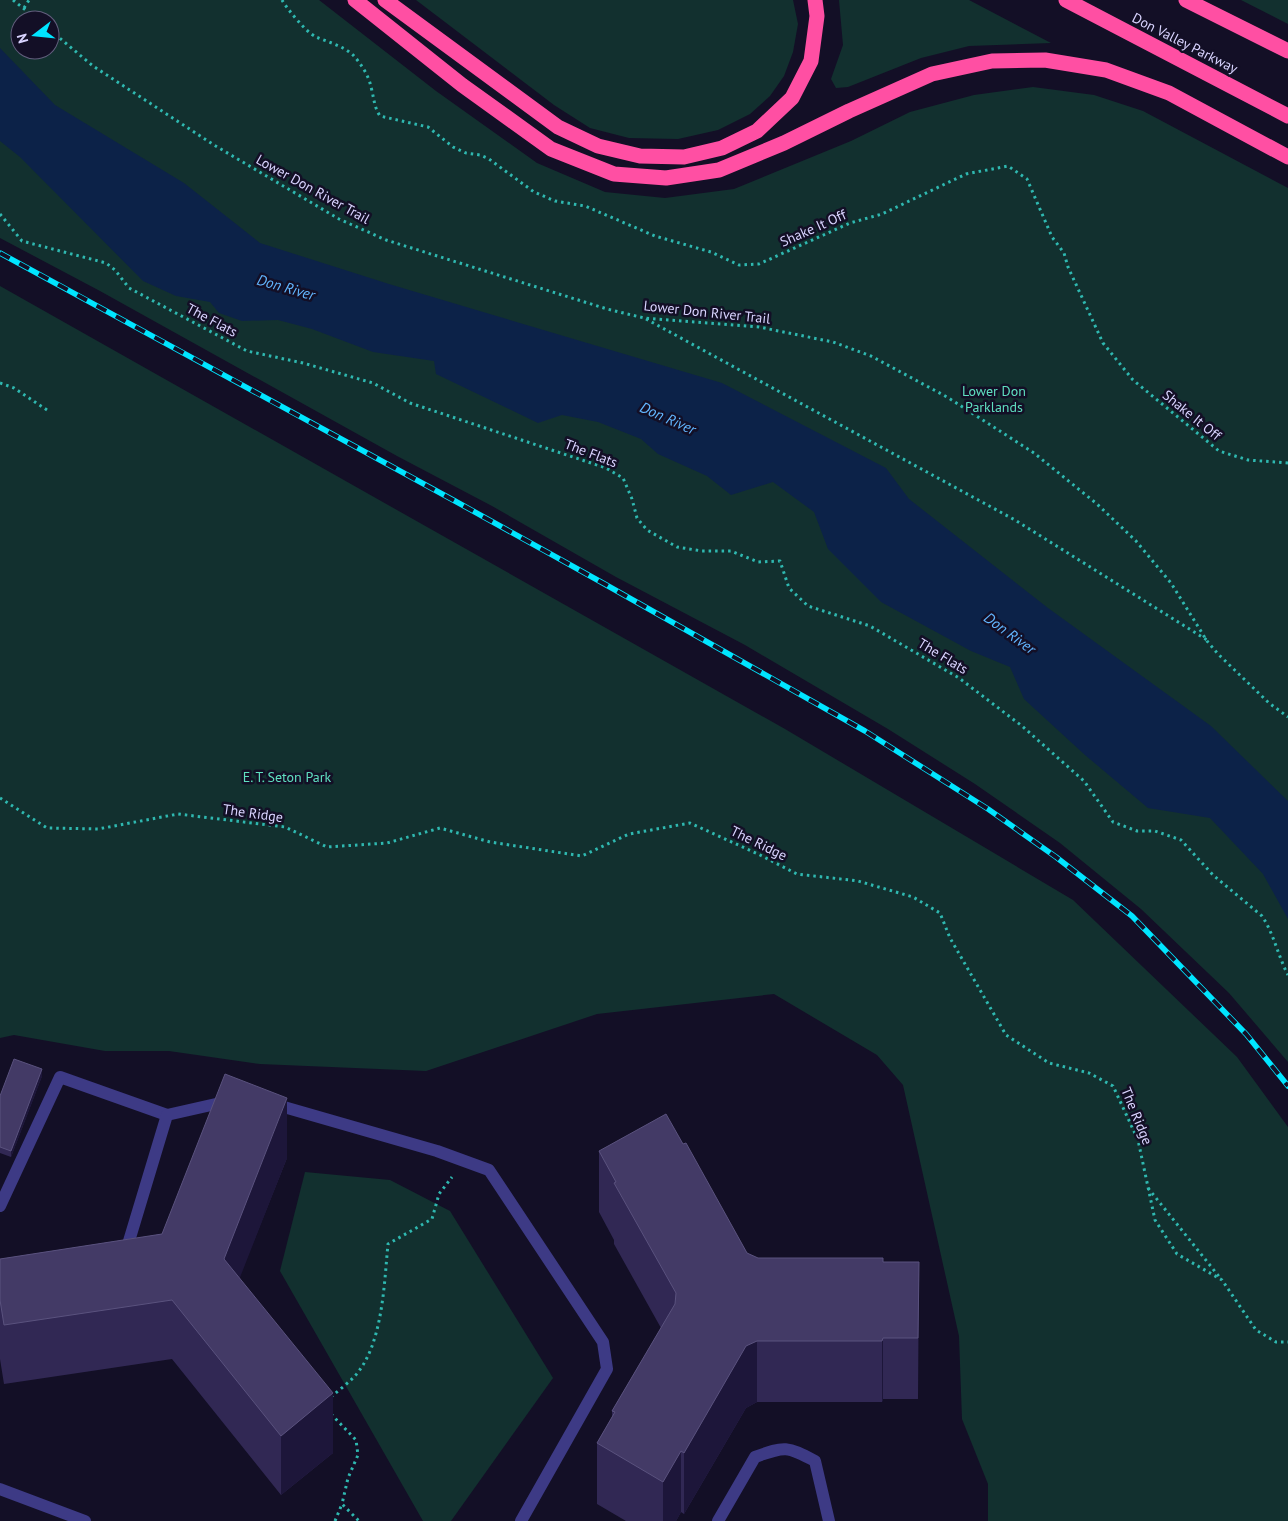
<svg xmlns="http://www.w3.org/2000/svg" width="1288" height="1521" viewBox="0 0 1288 1521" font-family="'PT Sans',sans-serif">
  <rect width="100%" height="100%" fill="#130f26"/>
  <g fill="#12302f" fill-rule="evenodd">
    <path d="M0 0H319L436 91 537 163 605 192 665 198 734 189 851 141 910 112 974 95 1033 87 1094 95 1143 111 1288 188V1062L1229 993 1141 909 1060 843 975 784 888 729 745 645 616 577 492 506 397 456 100 291 0 238ZM20 20H50V50H20Z"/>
    <path d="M416 0H793L798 24 793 52 784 76 770 96 750 114 718 130 678 139 629 138 590 128 554 105Z"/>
    <path d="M839 0H969L1051 43 969 46 921 58 848 87 836 88 831 79 843 45Z"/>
    <path d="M1241 0H1288V24Z"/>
    <path d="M0 286 785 729 1073 900 1237 1057 1288 1127V1521H988V1484L962 1419 959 1336 903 1085 877 1055 774 994 597 1014 426 1071 260 1064 169 1051H105L14 1035 0 1038Z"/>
    <path d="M305 1172 390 1180 450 1211 553 1378 451 1521H423L280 1271Z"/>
  </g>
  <path fill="#0c2248" d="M0 48 55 105 184 183 260 243 389 284 722 383 886 468 909 499 1048 608 1211 726 1288 801V919L1263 874 1210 818 1148 808 1085 755 1024 699 1010 667 971 651 881 602 828 549 814 512 773 482 731 495 707 476 658 454 641 439 598 422 562 415 538 423 436 374 434 361 373 352 312 329 278 320 242 321 219 313 210 302 176 296 143 281 20 157 0 141Z"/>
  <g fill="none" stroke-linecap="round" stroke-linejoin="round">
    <g stroke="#2fb8b0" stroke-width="3" stroke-dasharray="2.5 4" stroke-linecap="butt">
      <path d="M13 0 38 20"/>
      <path d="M282 0C287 9 307 33 316 37 328 42 344 46 354 56 361 64 369 76 371 87 374 98 374 107 380 116L428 127 453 147 466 153 480 155 489 159 534 192 555 201 585 206 655 236 711 252 739 265 759 264 850 223 882 214 966 174 1008 166 1027 179 1052 237 1064 253 1068 267 1103 343 1133 380 1219 451 1248 460 1288 463"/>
      <path d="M24 8 29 0"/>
      <path d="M50 30 93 66 214 145 339 219 386 240 607 309 644 318 759 327 833 342 871 356 947 397 1034 453 1097 504 1136 541 1171 583 1207 641 1218 654 1269 703 1288 717"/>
      <path d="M0 214 22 241 106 263 115 270 129 288 247 351 303 363 373 383 410 403 606 468 623 478 632 499 637 518 647 530 677 547 702 551H731L758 562 780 561 789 588 808 606 870 626 959 678 1022 726 1084 781 1113 822 1137 831H1155L1181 840 1213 875 1262 916C1274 934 1278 956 1288 975"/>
      <path d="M646 319 1015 520 1207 640"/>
      <path d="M0 383 14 388 47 410"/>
      <path d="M0 798 47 828 98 829 178 814 285 827 327 847 387 843 440 828 490 842 582 856 629 834 690 823 758 854 797 874 858 881 913 897 940 913 950 938 1006 1035 1049 1063 1089 1073 1113 1086 1138 1140 1155 1220 1177 1254 1222 1280 1256 1330 1276 1342H1288"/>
      <path d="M1148 1188 1221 1279"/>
      <path d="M331 1397C338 1391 347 1384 354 1377 383 1346 384 1284 388 1244L432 1219 439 1194 452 1177"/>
      <path d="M331 1414 356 1440 358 1455 348 1478 342 1504"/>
      <path d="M335 1521 342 1504 359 1521"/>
    </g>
    <g stroke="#3d3a85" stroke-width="12">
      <path d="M270 1103 437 1151 489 1170 603 1342 607 1369 521 1521"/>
      <path d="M0 1206 60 1077 167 1115"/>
      <path d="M122 1252 126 1251 167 1115 229 1101"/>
      <path d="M718 1521 755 1457C785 1446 787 1446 815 1461L829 1521"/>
    </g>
    <path stroke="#3d3a85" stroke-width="12" d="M0 1489 85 1521"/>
    <g stroke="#ff4fa3" stroke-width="15">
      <path d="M355 0 462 85 551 149 614 174 666 178 719 170 784 143 849 111 932 74 992 61 1045 60 1106 70 1169 93 1288 157"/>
      <path d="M385 0 558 127 598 146 640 156 684 157 722 148 757 131 792 98 811 61 817 16 815 0"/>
      <path d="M1066 0 1288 116"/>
      <path d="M1186 0 1288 51"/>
    </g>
    <defs>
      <path id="rail" d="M0 253 455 501 601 582 865 731 988 809 1056 857 1132 916 1246 1034 1288 1086"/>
    </defs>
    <use href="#rail" stroke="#00e5ff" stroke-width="5.5"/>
    <use href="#rail" stroke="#130f26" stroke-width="4" stroke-dasharray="11" stroke-linecap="butt"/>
  </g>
  <g fill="#312854">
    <path d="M42 1076 11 1157 0 1153V1096Z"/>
    <path d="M683 1144 747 1253 758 1258 883 1262H919L918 1399H883L882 1402H757L746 1408 684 1514 681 1512 676 1521H626L597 1504V1443L612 1417V1411L661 1328 614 1244V1240L599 1212V1151Z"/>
    <path d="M287 1158 239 1278 333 1453 281 1495 172 1359 4 1384 0 1359V1259L162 1234Z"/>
  </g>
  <g fill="#1d163a">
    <path d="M42 1069V1076L11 1157V1151Z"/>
    <path d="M287 1098V1158L224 1318V1259Z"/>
    <path d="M883 1338V1399L882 1402V1341Z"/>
    <path d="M757 1341V1402L746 1408 684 1514V1453L746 1346Z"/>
    <path d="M333 1393V1453L281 1495V1436Z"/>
    <path d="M681 1451V1512L676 1521H663V1482Z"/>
  </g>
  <g fill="#433a66" stroke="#5a527e">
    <path d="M14 1059 42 1069 11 1151 0 1147V1096Z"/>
    <path d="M225 1074 287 1098 224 1259 333 1393 281 1436 172 1300 4 1325 0 1300V1259L162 1234Z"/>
    <path d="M666 1114 683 1144 686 1143 747 1253 758 1258H883V1262H919L918 1338H883L882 1341H757L746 1346 684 1453 681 1451 663 1482 597 1443 615 1412 612 1411 675 1304 676 1293 614 1183 616 1182 599 1151Z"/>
  </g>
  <g text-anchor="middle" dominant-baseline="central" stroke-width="5" stroke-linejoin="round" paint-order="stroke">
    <g font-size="14" fill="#d9d4ff" stroke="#130f26">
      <text transform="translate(1185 43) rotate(27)">Don Valley Parkway</text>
      <text transform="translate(313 189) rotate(29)">Lower Don River Trail</text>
      <text transform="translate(813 228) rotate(-24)">Shake It Off</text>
      <text transform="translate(707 312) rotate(6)">Lower Don River Trail</text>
      <text transform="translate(212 320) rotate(28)">The Flats</text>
      <text transform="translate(1192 415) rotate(39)">Shake It Off</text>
      <text transform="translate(591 453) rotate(21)">The Flats</text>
      <text transform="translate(943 656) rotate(31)">The Flats</text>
      <text transform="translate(253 813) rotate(8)">The Ridge</text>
      <text transform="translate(759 843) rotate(26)">The Ridge</text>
      <text transform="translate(1137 1116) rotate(68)">The Ridge</text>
    </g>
    <g font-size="14" fill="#5fe0c0" stroke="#130f26">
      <text x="994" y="391">Lower Don<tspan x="994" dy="16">Parklands</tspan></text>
      <text x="287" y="777">E. T. Seton Park</text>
    </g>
    <g font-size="15" font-style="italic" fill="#62b6ff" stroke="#130f26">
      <text transform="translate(286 287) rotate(16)">Don River</text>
      <text transform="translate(668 418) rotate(24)">Don River</text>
      <text transform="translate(1010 633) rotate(36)">Don River</text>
    </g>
  </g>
  <g transform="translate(35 35) rotate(254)"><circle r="24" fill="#130f26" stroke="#625e7d"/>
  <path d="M0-4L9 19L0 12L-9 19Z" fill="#00e5ff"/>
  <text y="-8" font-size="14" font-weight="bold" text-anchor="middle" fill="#d9d4ff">N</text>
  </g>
</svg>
